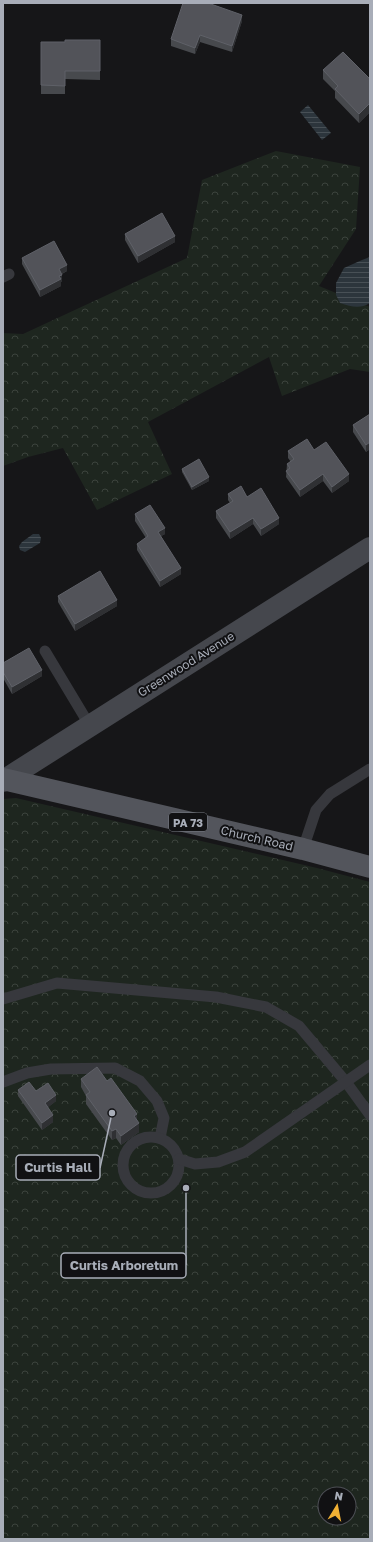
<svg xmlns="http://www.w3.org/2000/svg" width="373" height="1542" viewBox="0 0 373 1542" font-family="'Golos Text',sans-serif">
  <defs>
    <pattern id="forest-crowns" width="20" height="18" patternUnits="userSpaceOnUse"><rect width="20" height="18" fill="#1e261f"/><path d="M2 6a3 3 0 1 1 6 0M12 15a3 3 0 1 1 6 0" fill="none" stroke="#3c433d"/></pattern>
    <pattern id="water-rules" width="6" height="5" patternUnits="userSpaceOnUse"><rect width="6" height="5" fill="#2c353c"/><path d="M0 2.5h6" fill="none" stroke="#485056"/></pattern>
  </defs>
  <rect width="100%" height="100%" fill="#161618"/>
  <g fill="url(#forest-crowns)" fill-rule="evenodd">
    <path d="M276 151 360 167 356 229 319 286 370 307V372L350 369 282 396 269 357 148 422 172 474 97 510 63 448 28 457 3 466V333L23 334 187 258 202 180Z"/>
    <path d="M16 798 317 868 370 882V1539H3V799ZM325 1494H349V1518H325Z"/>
  </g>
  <g fill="url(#water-rules)">
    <path d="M308 105 331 133 322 140 300 112Z"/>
    <path d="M370 257V303C360 309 352 307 340 303L336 295V283L344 268 362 260Z"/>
    <path d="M33 534H39L41 538 40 543 25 552 20 550 19 546 22 542Z"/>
  </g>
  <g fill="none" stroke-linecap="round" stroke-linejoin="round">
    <g stroke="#37383d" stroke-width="11">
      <path d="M3 277 9 274"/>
      <path d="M45 651 90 726"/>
      <path d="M303 849 316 810 330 794 370 769"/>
      <path d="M3 999 57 983 216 997 266 1007 299 1026 346 1082 370 1115"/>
      <path d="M3 1082 27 1073 51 1069 115 1068 140 1081 157 1101 164 1118 160 1138"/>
      <circle cx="151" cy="1165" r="28"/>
      <path d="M179 1159 195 1164 218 1162 245 1152 370 1065"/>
    </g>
    <path stroke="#45474d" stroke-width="22" d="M3 781 370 548"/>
    <path stroke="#53555c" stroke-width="22" d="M3 779 303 849 370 867"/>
  </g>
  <g fill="#47494d">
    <path d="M242 21 232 52 200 42 195 54 171 46V39Z"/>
    <path d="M100 40V80L65 79V94H41V42H65Z"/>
    <path d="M323 70 370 79V112L359 123 335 98V91L323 79Z"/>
    <path d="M125 234 175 242 138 263 125 240Z"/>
    <path d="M22 258 67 271 62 274V281L61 282V286L40 297 22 264Z"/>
    <path d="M370 414V449L366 452 353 432V425Z"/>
    <path d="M314 450 349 481 332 493 323 481 300 497 286 477 287 464 291 462 288 458V451Z"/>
    <path d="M182 469 209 481 192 490 182 472Z"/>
    <path d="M228 494 247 497 279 524 261 536 253 524 230 539 216 518V511L230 503 228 500Z"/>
    <path d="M135 514 165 534 161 536 181 574 160 587 137 550V544L146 538 135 521Z"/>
    <path d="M58 596 117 606 75 631 58 602Z"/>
    <path d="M3 663 42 676 12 694 3 678Z"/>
    <path d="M81 1079 107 1081 137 1120 139 1132 121 1145 116 1138 112 1140 86 1104V1096L81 1087Z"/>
    <path d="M18 1090 36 1091 56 1101 48 1107 53 1122 42 1130 18 1096Z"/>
  </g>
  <g fill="#2f3033">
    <path d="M242 15V21L232 52V46Z"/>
    <path d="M200 35V42L195 54V48Z"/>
    <path d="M370 103V112L359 123V114Z"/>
    <path d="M175 236V242L138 263V256Z"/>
    <path d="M67 265V271L59 275V269Z"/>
    <path d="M62 275V281L61 282V286L40 297V290L59 276Z"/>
    <path d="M370 442V449L366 452V445Z"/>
    <path d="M323 474V481L300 497V490Z"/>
    <path d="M349 474V481L332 493V487Z"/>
    <path d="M209 477V481L192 490V487Z"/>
    <path d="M253 518V524L230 539V532Z"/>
    <path d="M279 518V524L261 536V529Z"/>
    <path d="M165 528V534L158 538V532Z"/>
    <path d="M181 568V574L160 587V581Z"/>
    <path d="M117 600V606L75 631V624Z"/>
    <path d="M42 670V676L12 694V687Z"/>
    <path d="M56 1095V1101L45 1110V1103Z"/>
    <path d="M137 1114V1123L134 1116Z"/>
    <path d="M53 1115V1122L42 1130V1123Z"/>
    <path d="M139 1123V1132L121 1145V1136Z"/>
    <path d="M116 1129V1138L112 1140V1131Z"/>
  </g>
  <g fill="#525359" stroke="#5f6168">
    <path d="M183 3H208L242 15 232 46 200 35 195 48 171 39Z"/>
    <path d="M65 40H100V71H65V86L41 85V42H65Z"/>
    <path d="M343 52 370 79V103L359 114 335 89 338 86 323 70Z"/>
    <path d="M162 213 175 236 138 256 125 234Z"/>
    <path d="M54 241 67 265 59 269 62 275 59 276 61 279 40 290 22 258Z"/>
    <path d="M370 414V442L366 445 353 425Z"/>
    <path d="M307 439 314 450 326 442 349 474 332 487 323 474 300 490 286 471 290 468 287 464 294 459 288 451Z"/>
    <path d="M199 459 209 477 192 487 182 469Z"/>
    <path d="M241 486 247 497 261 488 279 518 261 529 253 518 230 532 216 511 233 501 228 494Z"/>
    <path d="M150 505 165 528 158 532 181 568 160 581 137 544 148 536 135 514Z"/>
    <path d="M100 571 117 600 75 624 58 596Z"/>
    <path d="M29 648 42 670 12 687 3 672V663Z"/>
    <path d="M97 1067 107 1081 111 1078 137 1114 134 1116 139 1123 121 1136 116 1129 112 1131 86 1095 90 1092 81 1079Z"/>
    <path d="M29 1082 36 1091 48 1083 56 1095 45 1103 53 1115 42 1123 18 1090Z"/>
  </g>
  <g text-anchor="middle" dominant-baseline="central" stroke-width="4" stroke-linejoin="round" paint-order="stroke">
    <rect fill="#111113" stroke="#7b7e86" stroke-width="1" x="169" y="813" width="38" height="18" rx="3"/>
    <g font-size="11" font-weight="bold" fill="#a8adb8">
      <text x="188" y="822">PA 73</text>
    </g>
    <g font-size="12" fill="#a8adb8" stroke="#111113">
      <text transform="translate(186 664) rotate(-32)">Greenwood Avenue</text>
      <text transform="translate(257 838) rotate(13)">Church Road</text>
    </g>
  </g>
  <path fill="none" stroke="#a8adb8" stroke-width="1.5" d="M112 1113L100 1168M186 1188L186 1265"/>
  <g fill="#a8adb8" stroke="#111113" stroke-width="1.5">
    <circle cx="112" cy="1113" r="4"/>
    <circle cx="186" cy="1188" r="4"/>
  </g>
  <g fill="#111113" stroke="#a8adb8" stroke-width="1.5">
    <rect x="16" y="1155" width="84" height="25" rx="4"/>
    <rect x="61" y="1253" width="125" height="25" rx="4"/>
  </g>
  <g font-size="13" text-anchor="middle" font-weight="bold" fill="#a8adb8">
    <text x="58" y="1172">Curtis Hall</text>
    <text x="124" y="1270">Curtis Arboretum</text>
  </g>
  <rect width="373" height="1542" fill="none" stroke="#a8adb8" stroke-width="8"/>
  <g transform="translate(337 1506) rotate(10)"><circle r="19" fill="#111113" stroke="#4d4f55"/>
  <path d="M0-3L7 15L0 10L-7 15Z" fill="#f2b134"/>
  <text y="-6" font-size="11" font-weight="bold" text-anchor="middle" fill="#a8adb8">N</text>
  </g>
</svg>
